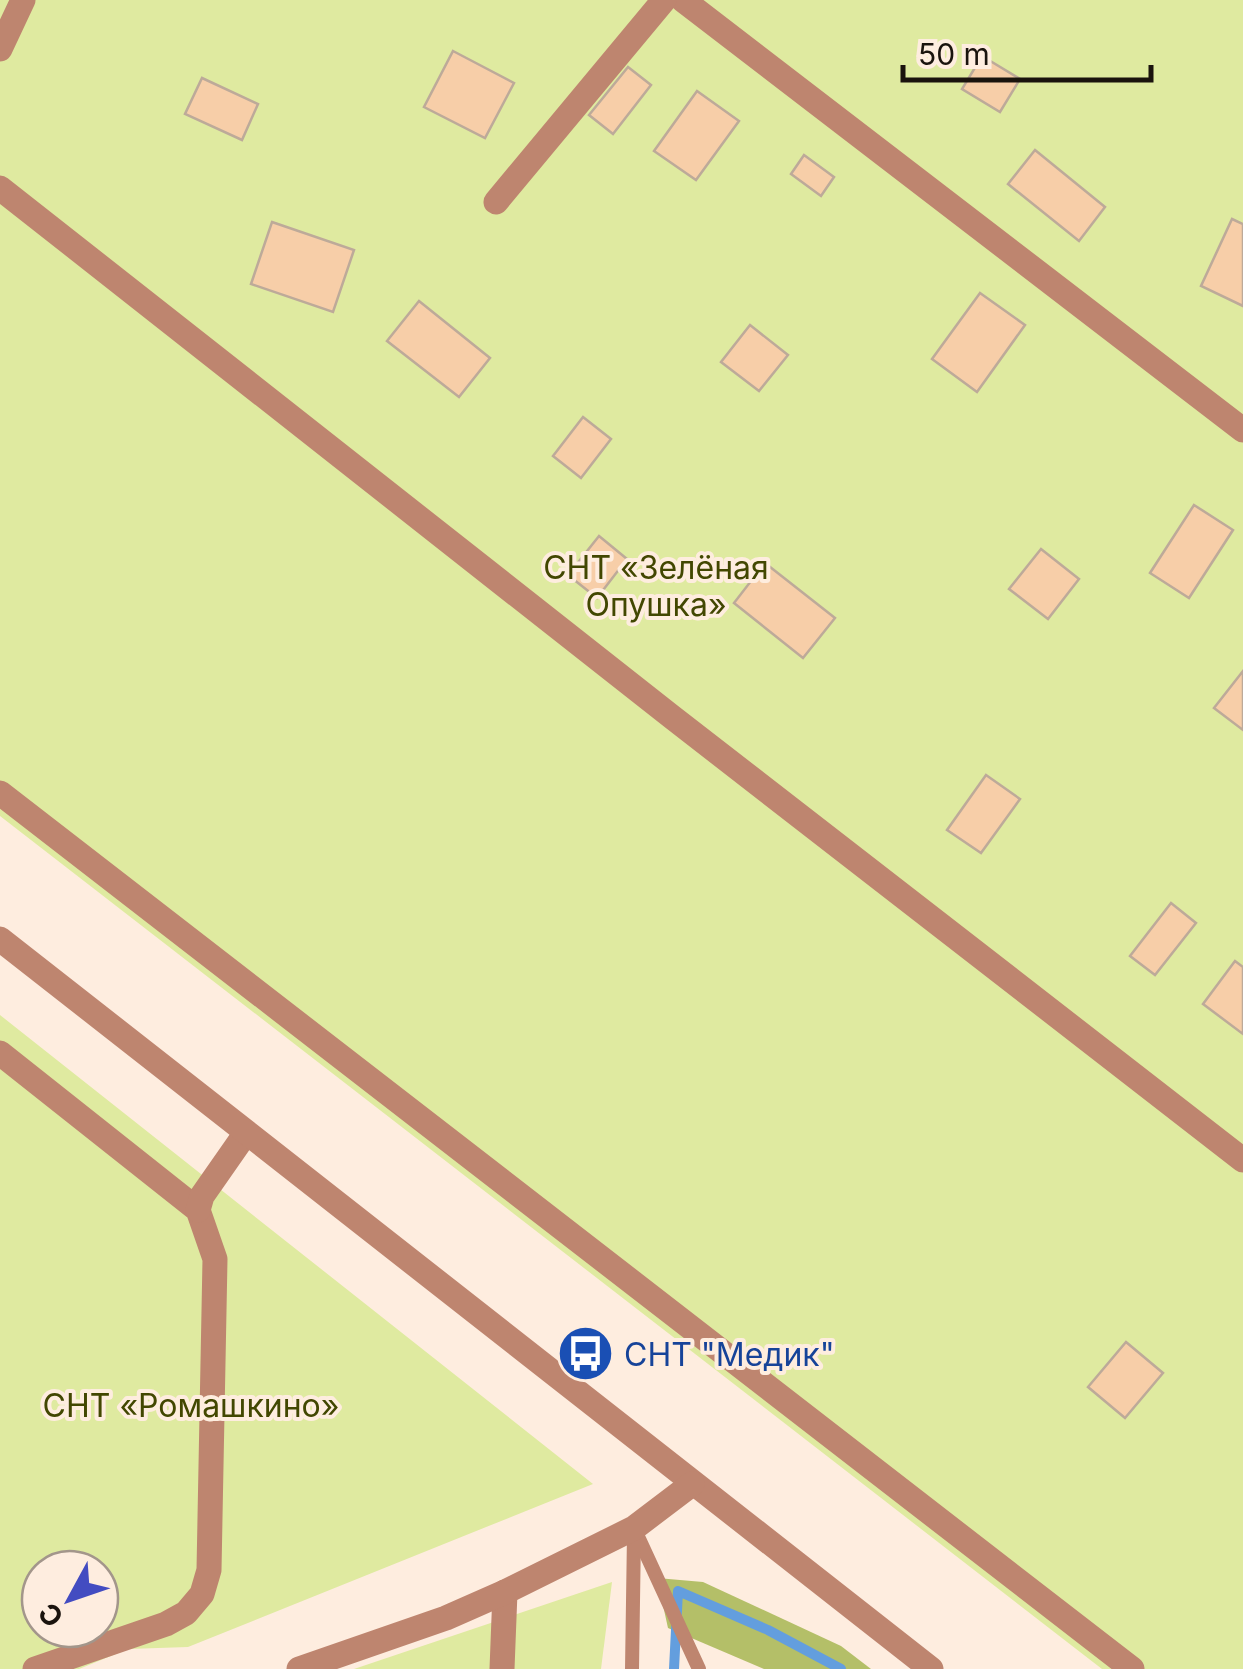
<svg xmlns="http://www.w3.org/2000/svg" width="1243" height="1669" viewBox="0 0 1243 1669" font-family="Inter,sans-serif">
  <rect width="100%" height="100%" fill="#feeddf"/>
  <g fill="#dfeaa0" fill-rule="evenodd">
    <path d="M0 0H1243V1669H1102L0 816Z"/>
    <path d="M0 1015 593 1484 188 1647 128 1649 79 1669H0ZM40 1569H100V1629H40Z"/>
    <path d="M612 1582 601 1669H354Z"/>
  </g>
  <path fill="#b4bf68" d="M657 1578 703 1582 841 1646 871 1669H764L668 1628Z"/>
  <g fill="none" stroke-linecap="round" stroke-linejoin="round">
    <path stroke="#639ede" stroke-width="10" d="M674 1669 678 1591 768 1630 841 1669"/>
  </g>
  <g fill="#f7cea8" stroke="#bdaa99" stroke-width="2.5">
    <path d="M453 51 514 83 485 138 424 107Z"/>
    <path d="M982 56 1020 79 1000 112 962 89Z"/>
    <path d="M628 67 651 85 613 134 589 115Z"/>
    <path d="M202 78 258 104 242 140 185 114Z"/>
    <path d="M697 91 739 121 696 180 654 151Z"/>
    <path d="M1035 150 1105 207 1079 241 1008 184Z"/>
    <path d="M804 155 834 177 821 196 791 174Z"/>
    <path d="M1232 219 1243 224V306L1201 286Z"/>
    <path d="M272 222 354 250 333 312 251 284Z"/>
    <path d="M980 293 1025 325 977 392 932 359Z"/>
    <path d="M419 301 490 358 459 397 387 341Z"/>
    <path d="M750 325 788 355 759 391 721 362Z"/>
    <path d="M583 417 611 439 581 478 553 456Z"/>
    <path d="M1194 505 1233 530 1189 598 1150 573Z"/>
    <path d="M599 536 627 559 597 598 568 575Z"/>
    <path d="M1041 549 1079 579 1048 619 1009 589Z"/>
    <path d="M765 563 835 618 803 658 734 603Z"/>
    <path d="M1243 671V730L1214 708Z"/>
    <path d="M986 775 1020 799 981 853 947 830Z"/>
    <path d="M1171 903 1196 923 1155 975 1130 956Z"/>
    <path d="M1235 961 1243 967V1034L1203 1004Z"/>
    <path d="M1126 1342 1163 1373 1125 1418 1088 1387Z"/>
  </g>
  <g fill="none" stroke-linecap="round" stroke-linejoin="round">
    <g stroke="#be856f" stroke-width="14">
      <path d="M634 1528 699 1669"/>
      <path d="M632 1669 634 1534"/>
    </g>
    <g stroke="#be856f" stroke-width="25">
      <path d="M683 0 1243 430"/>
      <path d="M0 49 23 0"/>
      <path d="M0 188 672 717 1243 1160"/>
      <path d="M496 202 664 0"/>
      <path d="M0 793 1132 1669"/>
      <path d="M0 1053 198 1210 215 1259 209 1570 202 1594 186 1613 166 1624 35 1669"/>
      <path d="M198 1210 202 1196 246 1133"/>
      <path d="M502 1669 505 1592"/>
    </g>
    <g stroke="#be856f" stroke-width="25">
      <path d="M0 939 931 1669"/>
      <path d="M299 1669 446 1618 505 1592 634 1528 692 1484"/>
    </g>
  </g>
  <defs>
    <symbol id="bus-disc" viewBox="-11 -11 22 22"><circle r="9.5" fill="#1a4fb4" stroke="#feeddf"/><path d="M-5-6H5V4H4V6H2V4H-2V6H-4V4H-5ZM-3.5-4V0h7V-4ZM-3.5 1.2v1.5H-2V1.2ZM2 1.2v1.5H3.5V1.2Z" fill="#fff"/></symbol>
  </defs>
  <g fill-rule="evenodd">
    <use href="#bus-disc" x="554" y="1322" width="63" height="63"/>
  </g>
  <g text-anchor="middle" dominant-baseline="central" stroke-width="8" stroke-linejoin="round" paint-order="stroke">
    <g font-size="32" fill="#424701" stroke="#feeddf">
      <text x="656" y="567">СНТ «Зелёная<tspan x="656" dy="37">Опушка»</tspan></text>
      <text x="191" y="1405">СНТ «Ромашкино»</text>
    </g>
    <g font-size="32" fill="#164399" stroke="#feeddf" text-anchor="start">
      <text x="624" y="1354">СНТ "Медик"</text>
    </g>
  </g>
  <g transform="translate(70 1599) rotate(230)"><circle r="48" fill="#feeddf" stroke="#a3968b" stroke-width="2.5"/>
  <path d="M0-8L18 38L0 25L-18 38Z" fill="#434cc1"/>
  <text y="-15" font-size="28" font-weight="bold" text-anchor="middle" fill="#1a130d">С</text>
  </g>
  <path d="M903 65v15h248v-15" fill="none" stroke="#1a130d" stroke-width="5"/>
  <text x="918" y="65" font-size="30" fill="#1a130d" stroke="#feeddf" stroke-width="8" paint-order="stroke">50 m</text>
</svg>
